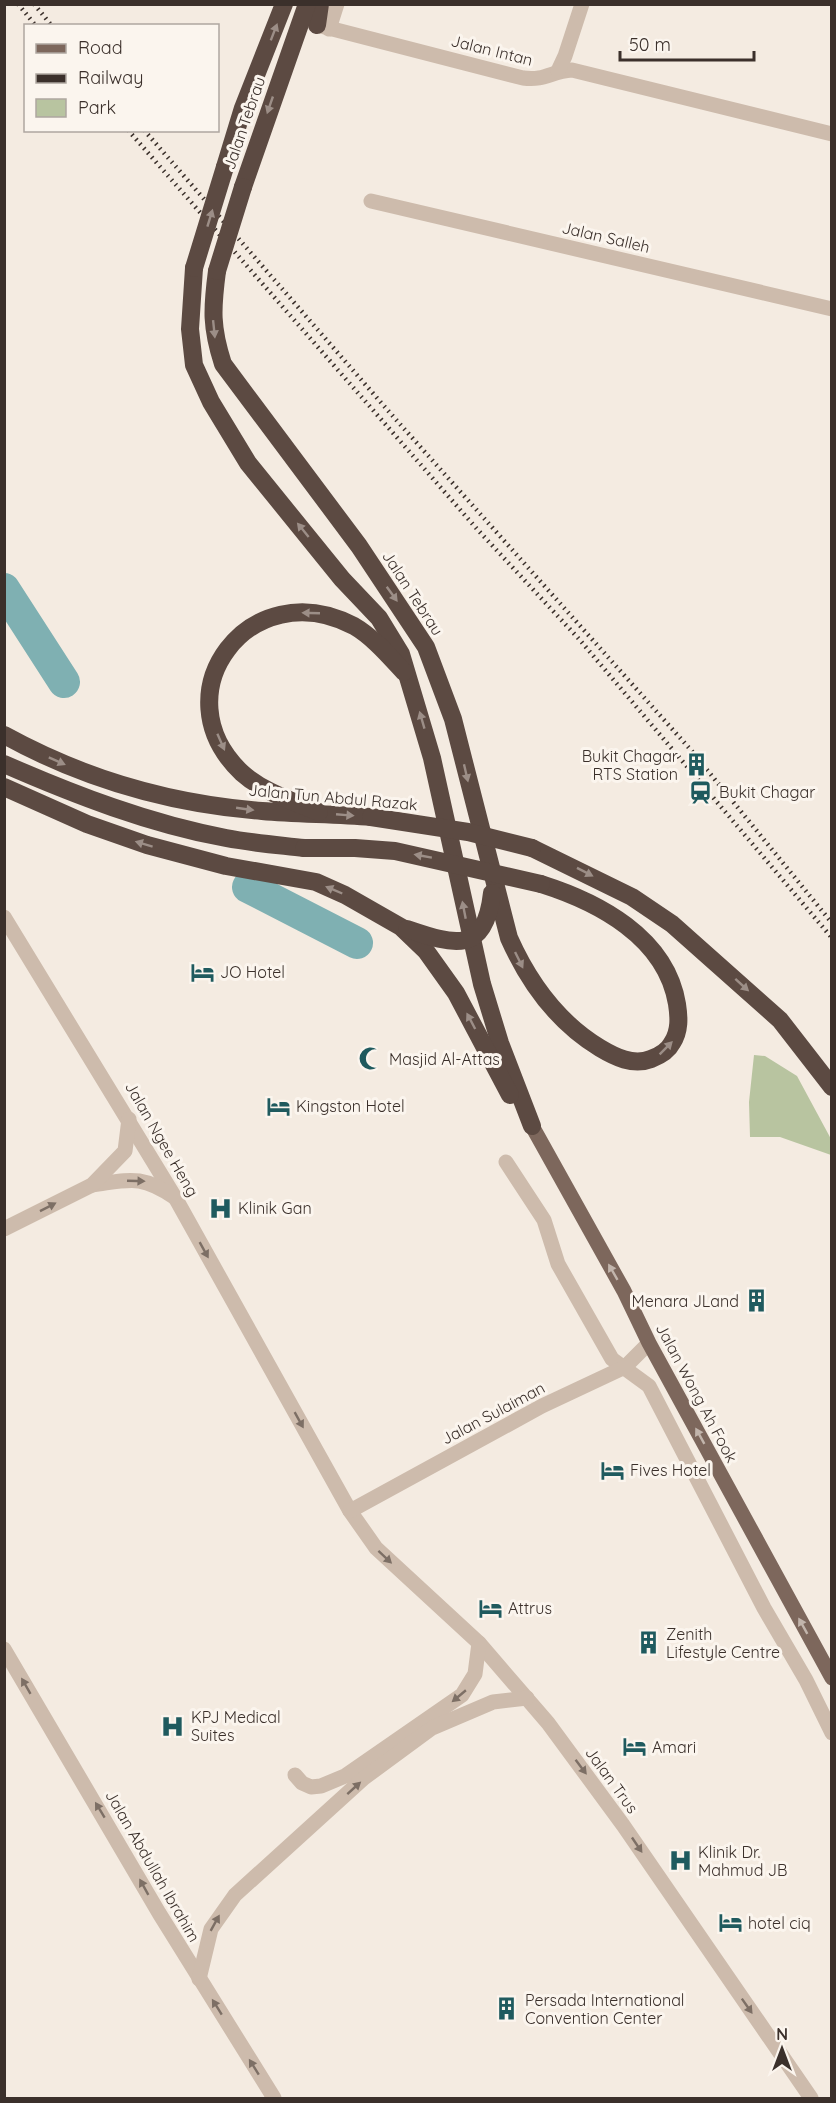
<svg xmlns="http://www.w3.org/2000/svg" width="836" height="2103" viewBox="0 0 836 2103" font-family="Quicksand,sans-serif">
  <rect width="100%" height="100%" fill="#f4ebe1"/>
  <path fill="#b8c4a0" d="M754 1055 765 1056 797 1076 831 1139V1155L780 1137H750L749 1102Z"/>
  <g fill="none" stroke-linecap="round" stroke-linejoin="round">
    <g stroke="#7fb0b2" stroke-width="32">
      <path d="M4 589 64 682"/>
      <path d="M248 887 357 943"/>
    </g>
    <g stroke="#cdbbac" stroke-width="15">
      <path d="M317 25 523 78C546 81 551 71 572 70L832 134"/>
      <path d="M329 29 337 4"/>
      <path d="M558 71 565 56 582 4"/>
      <path d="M371 201 832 309"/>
      <path d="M4 917 176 1199 350 1511 376 1548 479 1643 548 1723 623 1825 811 2098"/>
      <path d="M506 1162 544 1220 558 1264 612 1359 649 1386 764 1608 806 1680 832 1733"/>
      <path d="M92 1185C130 1180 140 1174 174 1197"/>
      <path d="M4 1229 92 1185 125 1151 129 1119"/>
      <path d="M350 1511 542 1406 625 1367 649 1343"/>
      <path d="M4 1649 159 1913 274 2098"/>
      <path d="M295 1775 302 1783 311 1787 321 1786 345 1776 462 1695 475 1674 479 1643"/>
      <path d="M199 1979 211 1929 235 1895 364 1778 432 1728 493 1702 527 1698"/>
    </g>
    <path stroke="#7d675c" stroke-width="15" d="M532 1126 624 1291 649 1343 832 1678"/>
    <g stroke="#5c4a42" stroke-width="18">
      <path d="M317 25 320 4"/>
      <path d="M225 167 243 108 284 4"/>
      <path d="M243 187 307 4"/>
      <path d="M194 268 190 329 194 365 211 402 248 463 342 579 379 618 401 654 432 758 482 984 500 1043 532 1126"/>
      <path d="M217 271C212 309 211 327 223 364L359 546 426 647 453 719 509 938C529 983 557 1022 600 1048 615 1057 633 1066 651 1059 659 1056 668 1051 672 1043 680 1031 679 1017 677 1004 666 937 598 902 541 884"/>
      <path d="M4 735C84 779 171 804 262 811 298 814 335 814 371 817"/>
      <path d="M4 764C75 795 150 824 226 838 252 843 278 845 304 848"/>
      <path d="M4 787 87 824 147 845 226 866 316 882 345 895 401 927 426 951 456 993 510 1095"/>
      <path d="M319 812C293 801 263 792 242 773 158 694 250 571 354 626 373 637 389 656 404 672"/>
      <path d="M532 848 632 897 672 924 780 1020 832 1087"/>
      <path d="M407 929C454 945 485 955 492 893"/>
    </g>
    <g stroke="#3b302b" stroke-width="4.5" stroke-dasharray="1.5 4.5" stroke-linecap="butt">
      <path d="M18 4 36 26"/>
      <path d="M34 4 52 26"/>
      <path d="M128 130 477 529 579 639 832 938"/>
      <path d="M144 130 391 414 690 749 832 923"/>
    </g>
    <g stroke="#5c4a42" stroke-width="18">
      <path d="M194 268 225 167"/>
      <path d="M217 271 243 187"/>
      <path d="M371 817 468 832 532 848"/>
      <path d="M304 848H355L395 851 541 884"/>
    </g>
  </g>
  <defs><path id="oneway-solid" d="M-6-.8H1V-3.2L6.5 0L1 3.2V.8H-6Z" transform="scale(1.5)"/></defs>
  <g fill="#9c8e87">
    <use href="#oneway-solid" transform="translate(274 32) rotate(-69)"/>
    <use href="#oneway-solid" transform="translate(270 105) rotate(109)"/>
    <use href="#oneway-solid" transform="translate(210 218) rotate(-73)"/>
    <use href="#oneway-solid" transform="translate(214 329) rotate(84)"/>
    <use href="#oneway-solid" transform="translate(303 530) rotate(-129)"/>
    <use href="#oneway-solid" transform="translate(392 594) rotate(54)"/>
    <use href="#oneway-solid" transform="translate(311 613) rotate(-178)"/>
    <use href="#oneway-solid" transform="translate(422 720) rotate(-106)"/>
    <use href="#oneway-solid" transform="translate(221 742) rotate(66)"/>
    <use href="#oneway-solid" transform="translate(57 761) rotate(24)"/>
    <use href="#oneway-solid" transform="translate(466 773) rotate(77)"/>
    <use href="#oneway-solid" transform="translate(245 809) rotate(8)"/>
    <use href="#oneway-solid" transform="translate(345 815) rotate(5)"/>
    <use href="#oneway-solid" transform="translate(144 844) rotate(-163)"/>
    <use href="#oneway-solid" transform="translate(423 856) rotate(-170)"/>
    <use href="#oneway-solid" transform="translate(585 872) rotate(27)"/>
    <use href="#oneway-solid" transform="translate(334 890) rotate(-157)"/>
    <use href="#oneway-solid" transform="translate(464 910) rotate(-101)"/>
    <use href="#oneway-solid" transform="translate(519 960) rotate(64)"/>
    <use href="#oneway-solid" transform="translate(742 985) rotate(42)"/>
    <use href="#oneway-solid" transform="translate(471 1021) rotate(-118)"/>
    <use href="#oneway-solid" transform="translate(666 1048) rotate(-45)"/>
  </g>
  <g fill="#7d6f65">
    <use href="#oneway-solid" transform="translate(136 1181) rotate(2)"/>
    <use href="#oneway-solid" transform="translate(48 1207) rotate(-27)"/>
    <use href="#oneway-solid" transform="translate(204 1250) rotate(61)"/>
    <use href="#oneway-solid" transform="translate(299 1420) rotate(61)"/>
    <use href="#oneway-solid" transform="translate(385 1557) rotate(43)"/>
    <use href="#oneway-solid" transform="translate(26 1686) rotate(-120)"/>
    <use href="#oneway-solid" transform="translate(459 1696) rotate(140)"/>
    <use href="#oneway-solid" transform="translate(581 1767) rotate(53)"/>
    <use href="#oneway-solid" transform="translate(354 1788) rotate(-42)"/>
    <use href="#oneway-solid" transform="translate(100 1810) rotate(-121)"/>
    <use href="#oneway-solid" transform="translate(637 1845) rotate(56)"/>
    <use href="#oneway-solid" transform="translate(144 1887) rotate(-119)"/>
    <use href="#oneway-solid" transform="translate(215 1923) rotate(-61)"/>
    <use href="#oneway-solid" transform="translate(747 2006) rotate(55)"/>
    <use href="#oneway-solid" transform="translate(217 2007) rotate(-122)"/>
    <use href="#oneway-solid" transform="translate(254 2067) rotate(-122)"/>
  </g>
  <g fill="#c2b5ac">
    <use href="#oneway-solid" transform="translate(613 1272) rotate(-120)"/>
    <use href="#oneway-solid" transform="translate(700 1436) rotate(-119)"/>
    <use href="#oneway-solid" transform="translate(803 1626) rotate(-119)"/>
  </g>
  <defs>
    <symbol id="building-bare" viewBox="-9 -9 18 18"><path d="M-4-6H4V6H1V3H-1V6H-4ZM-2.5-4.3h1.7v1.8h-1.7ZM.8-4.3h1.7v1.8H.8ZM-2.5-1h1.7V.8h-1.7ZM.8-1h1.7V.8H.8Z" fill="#1f5a5e" stroke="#fbf5ee" stroke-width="2.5" paint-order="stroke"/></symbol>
    <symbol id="station-bare" viewBox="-9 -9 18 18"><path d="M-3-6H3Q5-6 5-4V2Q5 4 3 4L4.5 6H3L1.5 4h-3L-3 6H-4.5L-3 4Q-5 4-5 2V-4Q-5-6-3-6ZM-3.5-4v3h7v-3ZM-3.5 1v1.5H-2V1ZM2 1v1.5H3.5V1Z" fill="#1f5a5e" stroke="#fbf5ee" stroke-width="2.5" paint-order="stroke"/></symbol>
    <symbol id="hotel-bare" viewBox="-9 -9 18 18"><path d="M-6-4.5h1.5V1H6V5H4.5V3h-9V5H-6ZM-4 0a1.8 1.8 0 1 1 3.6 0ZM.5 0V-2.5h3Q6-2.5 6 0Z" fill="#1f5a5e" stroke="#fbf5ee" stroke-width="2.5" paint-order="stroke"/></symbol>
    <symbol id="mosque-bare" viewBox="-9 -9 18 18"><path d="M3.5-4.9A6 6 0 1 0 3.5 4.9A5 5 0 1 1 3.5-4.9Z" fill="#1f5a5e" stroke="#fbf5ee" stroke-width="2.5" paint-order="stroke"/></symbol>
    <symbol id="hospital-bare" viewBox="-9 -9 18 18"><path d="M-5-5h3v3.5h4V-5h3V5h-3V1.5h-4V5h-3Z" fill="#1f5a5e" stroke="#fbf5ee" stroke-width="2.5" paint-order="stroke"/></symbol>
  </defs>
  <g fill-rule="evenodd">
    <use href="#building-bare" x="680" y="748" width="33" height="33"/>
    <use href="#station-bare" x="684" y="776" width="33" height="33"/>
    <use href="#hotel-bare" x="186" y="956" width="33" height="33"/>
    <use href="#mosque-bare" x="354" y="1042" width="33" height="33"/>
    <use href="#hotel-bare" x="262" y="1090" width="33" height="33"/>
    <use href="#hospital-bare" x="204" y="1192" width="33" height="33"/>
    <use href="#building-bare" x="740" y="1284" width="33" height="33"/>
    <use href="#hotel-bare" x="596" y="1454" width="33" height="33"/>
    <use href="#hotel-bare" x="474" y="1592" width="33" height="33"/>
    <use href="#building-bare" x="632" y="1626" width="33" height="33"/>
    <use href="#hospital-bare" x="156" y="1710" width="33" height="33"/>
    <use href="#hotel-bare" x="618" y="1730" width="33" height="33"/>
    <use href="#hospital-bare" x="664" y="1844" width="33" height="33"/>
    <use href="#hotel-bare" x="714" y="1906" width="33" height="33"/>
    <use href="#building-bare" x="490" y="1992" width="33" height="33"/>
  </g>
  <g text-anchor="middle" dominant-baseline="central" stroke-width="6" stroke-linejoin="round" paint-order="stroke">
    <g font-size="16" fill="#3b302b" stroke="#fbf5ee">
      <text transform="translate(492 50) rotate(14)">Jalan Intan</text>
      <text transform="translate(244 123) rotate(-71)">Jalan Tebrau</text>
      <text transform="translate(606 237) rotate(13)">Jalan Salleh</text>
      <text transform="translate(413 593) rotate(57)">Jalan Tebrau</text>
      <text transform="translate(333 797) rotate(5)">Jalan Tun Abdul Razak</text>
      <text transform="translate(162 1139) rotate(60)">Jalan Ngee Heng</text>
      <text transform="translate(697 1393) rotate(62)">Jalan Wong Ah Fook</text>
      <text transform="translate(493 1413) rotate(-28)">Jalan Sulaiman</text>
      <text transform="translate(612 1780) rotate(54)">Jalan Trus</text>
      <text transform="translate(153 1866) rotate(60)">Jalan Abdullah Ibrahim</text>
    </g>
    <g font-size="16" fill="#3b302b" stroke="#fbf5ee" text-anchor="start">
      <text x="678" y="756" text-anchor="end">Bukit Chagar<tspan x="678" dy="18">RTS Station</tspan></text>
      <text x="719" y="792">Bukit Chagar</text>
      <text x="220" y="972">JO Hotel</text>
      <text x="389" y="1059">Masjid Al-Attas</text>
      <text x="296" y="1106">Kingston Hotel</text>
      <text x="238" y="1208">Klinik Gan</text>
      <text x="739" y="1301" text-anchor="end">Menara JLand</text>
      <text x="630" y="1470">Fives Hotel</text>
      <text x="508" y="1608">Attrus</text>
      <text x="666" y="1634">Zenith<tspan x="666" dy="18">Lifestyle Centre</tspan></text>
      <text x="191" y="1717">KPJ Medical<tspan x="191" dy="18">Suites</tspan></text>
      <text x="652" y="1747">Amari</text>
      <text x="698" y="1852">Klinik Dr.<tspan x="698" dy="18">Mahmud JB</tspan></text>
      <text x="748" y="1923">hotel ciq</text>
      <text x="525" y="2000">Persada International<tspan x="525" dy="18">Convention Center</tspan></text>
    </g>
  </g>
  <rect width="836" height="2103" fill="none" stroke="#3b302b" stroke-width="12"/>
  <rect x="24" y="24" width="195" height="108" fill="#fbf5ee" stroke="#aea6a0" stroke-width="1.5"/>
  <rect x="36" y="44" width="30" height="9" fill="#7d675c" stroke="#aea6a0" stroke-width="1.5"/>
  <text x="78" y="54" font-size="18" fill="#3b302b">Road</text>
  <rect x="36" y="74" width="30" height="9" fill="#3b302b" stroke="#aea6a0" stroke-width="1.5"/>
  <text x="78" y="84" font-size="18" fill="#3b302b">Railway</text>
  <rect x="36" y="99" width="30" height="18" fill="#b8c4a0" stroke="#aea6a0" stroke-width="1.5"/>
  <text x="78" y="114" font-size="18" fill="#3b302b">Park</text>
  <g transform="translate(782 2049)" stroke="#fbf5ee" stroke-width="4.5" paint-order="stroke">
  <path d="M0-4.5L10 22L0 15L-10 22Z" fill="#3b302b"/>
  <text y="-9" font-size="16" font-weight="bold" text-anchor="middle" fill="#3b302b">N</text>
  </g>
  <path d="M620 51v9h134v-9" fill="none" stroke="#3b302b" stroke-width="3"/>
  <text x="629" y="51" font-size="18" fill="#3b302b" stroke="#fbf5ee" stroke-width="4.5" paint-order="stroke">50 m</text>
</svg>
